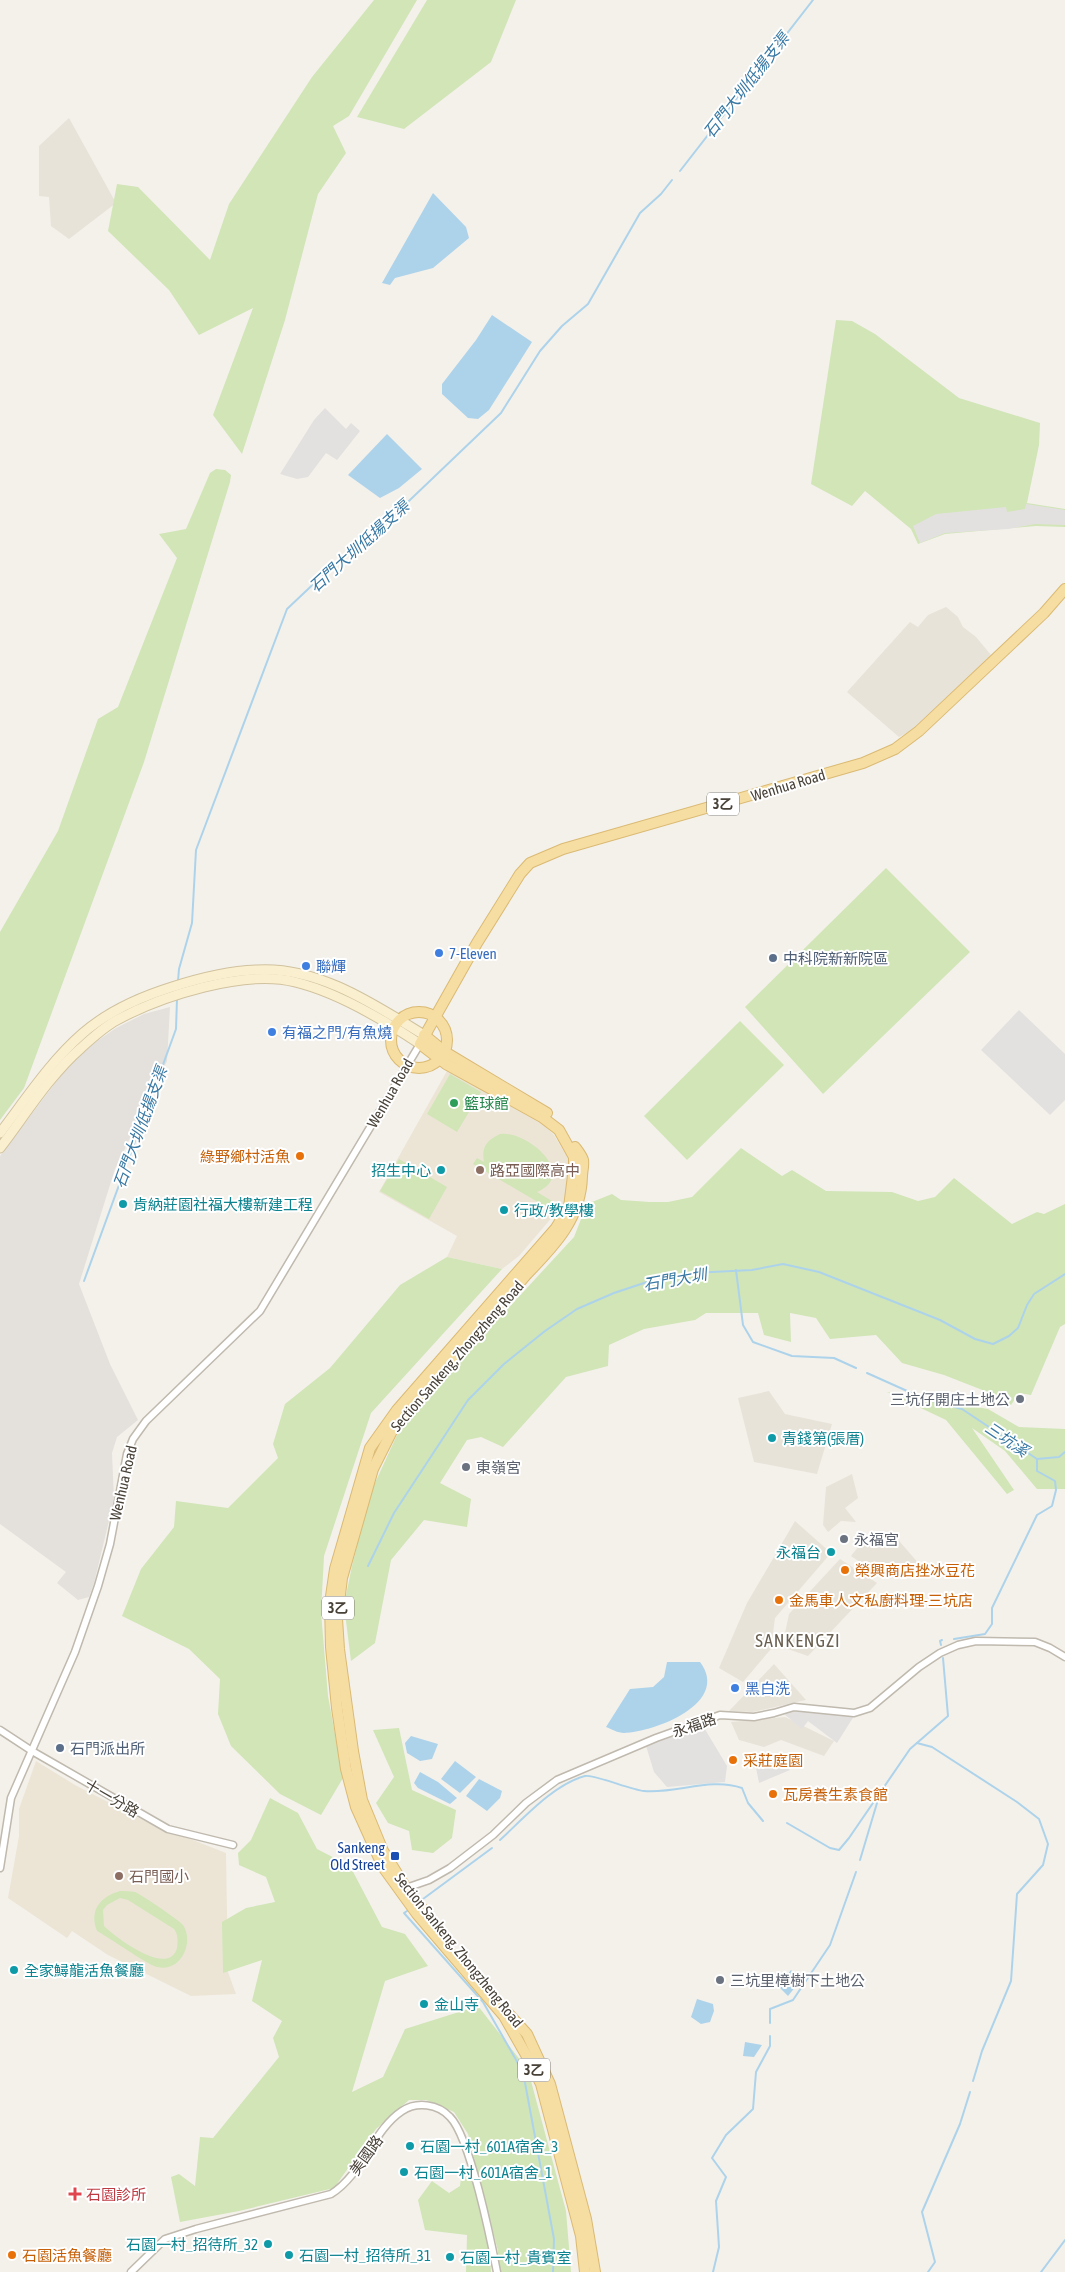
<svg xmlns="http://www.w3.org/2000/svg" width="1065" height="2272" viewBox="0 0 1065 2272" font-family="'Asap Condensed','Noto Sans TC',sans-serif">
  <rect width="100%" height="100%" fill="#f4f1eb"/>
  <g fill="#e8e3d9">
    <path d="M69 118 116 203 69 239 51 226 49 197 39 196V146Z"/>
    <path d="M946 607 958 617 963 627 976 637 991 655 958 694 923 725 899 737 847 692 910 622 918 627 928 615Z"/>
    <path d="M769 1391 785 1414 832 1424 817 1474 754 1462 738 1398Z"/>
    <path d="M852 1474 858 1498 845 1508 856 1522 841 1521 828 1532 823 1525 826 1487Z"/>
    <path d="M795 1521 831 1553 775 1618 771 1649 743 1682 719 1668 747 1603Z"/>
    <path d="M894 1535 920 1565 905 1576 883 1578 851 1556 862 1542 872 1546Z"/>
    <path d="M840 1559 877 1583 808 1656 782 1647 789 1614Z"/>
    <path d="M774 1664 806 1700 753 1712 729 1711Z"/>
    <path d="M785 1717 834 1741 824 1756 781 1740 764 1747 739 1740 731 1722Z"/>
  </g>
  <path fill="#e4e0dc" d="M170 1007 167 1061 115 1169 79 1284 110 1364 138 1420 117 1437 112 1453 114 1500 94 1583 89 1597 78 1600 57 1583 66 1572 0 1524V1156L68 1066 90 1046 116 1028 144 1014Z"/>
  <g fill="#ece5d6">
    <path d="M448 1069 540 1121 554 1135 569 1160 570 1181 566 1201 519 1256 502 1269 447 1257 457 1236 379 1192Z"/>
    <path d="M36 1761 75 1785 147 1822 226 1853 228 1972 236 1994 191 1996 108 1955 72 1931 67 1938 8 1898 19 1836V1809Z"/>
  </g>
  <g fill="#d1e5b7" fill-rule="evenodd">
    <path d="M374 0H417L349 116 333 126 346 153 318 194 285 320 242 454 213 415 253 308 199 335 169 290 108 231 117 184 138 187 210 260 229 204 312 77Z"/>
    <path d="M427 0H516L491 62 404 129 357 117Z"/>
    <path d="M836 320 852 321 875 334 959 398 1040 423 1039 445 1027 503 1065 509V527L1036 526 945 534 918 544 911 529 865 491 852 506 811 484Z"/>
    <path d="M216 469 225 470 231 475 230 482 144 762 24 1088 0 1120V932L58 831 98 719 118 707 177 558 159 534 186 529 210 473Z"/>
    <path d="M886 868 970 952 823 1094 745 1007Z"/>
    <path d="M740 1021 784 1065 687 1160 644 1116Z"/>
    <path d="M450 1074 481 1092 457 1132 427 1114Z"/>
    <path d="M500 1134C526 1130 579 1174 537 1192L552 1201 548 1208 473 1164 477 1158 484 1162C481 1147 487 1140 500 1134Z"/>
    <path d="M741 1148 782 1176 792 1170 826 1191 892 1192 918 1201 935 1197 954 1178 1012 1224 1037 1212 1044 1214 1065 1204V1324L1060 1327 1031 1395 1019 1393 1011 1405 990 1393 944 1375 902 1363 876 1335 830 1339 816 1318 790 1313 791 1342 764 1335 758 1313H706L695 1320 644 1329 609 1345 608 1366 566 1377 503 1447 481 1437 467 1440 440 1483 471 1499 467 1527 424 1520 391 1560 375 1643 351 1661 344 1605 352 1566 370 1494 397 1435 442 1380 574 1237 587 1204 612 1194 621 1200 650 1202H668L692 1197Z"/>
    <path d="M399 1159 447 1187 429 1219 380 1191Z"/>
    <path d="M447 1257 502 1269 371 1413 324 1556 321 1612 328 1696 343 1778 321 1815 280 1794 231 1746 218 1714 220 1679 189 1649 122 1616 141 1569 174 1527 176 1501 228 1508 278 1458 273 1444 285 1404 330 1368 400 1285Z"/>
    <path d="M887 1392 988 1409 1019 1427 1065 1429V1489H1037L1005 1451 972 1428 1014 1490 1007 1494 946 1420Z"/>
    <path d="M399 1728 412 1790 456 1810 452 1838 433 1853 412 1850 409 1831 388 1823 376 1803 394 1777 373 1730Z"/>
    <path d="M270 1798 298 1813 317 1849 350 1866 382 1927 405 1934 428 1966 385 1981 352 2092 383 2077 405 2029 478 2006 528 2070 566 2211 571 2272H498V2251L468 2134 454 2112 426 2100H409L376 2129 334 2188 239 2211 180 2222 171 2177 179 2174 195 2186 200 2137 213 2138 279 2057 273 2038 282 2021 252 2001 262 1960 223 1973 222 1922 246 1908 275 1902 266 1877 239 1865 238 1853 251 1840Z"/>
    <path d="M120 1891C125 1891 131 1891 135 1892 142 1895 179 1920 183 1925 195 1943 180 1973 157 1967 146 1964 110 1938 97 1931 89 1910 100 1897 120 1891ZM120 1898 128 1900 174 1929C178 1934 178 1941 177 1948 169 1978 115 1937 104 1926L103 1910 107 1905Z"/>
    <path d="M471 2174 490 2253 491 2272H466L467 2235 425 2230 418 2200 432 2181 449 2193 460 2186 461 2178Z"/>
  </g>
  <g fill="#e3e1df">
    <path d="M325 408 346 429 351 423 360 431 337 460 326 453 308 477 297 479 280 474 314 420Z"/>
    <path d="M1026 504 1065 510V525L1035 524 1008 529 945 533 920 543 913 526 936 514 1006 507 1007 512 1025 509Z"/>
    <path d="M1019 1010 1065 1054V1100L1050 1115 981 1050Z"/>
    <path d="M795 1709 854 1716 837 1743 808 1721 802 1729 783 1713Z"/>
    <path d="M703 1726 727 1766 725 1782 667 1787 654 1772 646 1746Z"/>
    <path d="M771 1755 790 1770 759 1783 756 1768Z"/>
  </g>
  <g fill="#add3eb">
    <path d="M433 193 466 227 469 238 433 268 395 278 390 285 382 283Z"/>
    <path d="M492 315 532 342 489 410 478 419 468 418 442 394V384L476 340Z"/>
    <path d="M387 434 422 469 399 488 380 498 348 475Z"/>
    <path d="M667 1662H700C731 1703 655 1732 624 1733 618 1733 611 1729 606 1727L630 1689 653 1687 664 1677Z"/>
    <path d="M411 1736 438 1744 432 1759 420 1761 407 1753 405 1743Z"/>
    <path d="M455 1761 476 1777 460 1793 441 1779Z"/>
    <path d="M420 1772 438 1782 457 1798 450 1804 418 1788 414 1783Z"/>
    <path d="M479 1779 502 1791 500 1798 487 1811 466 1796Z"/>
    <path d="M791 1970 801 1980 788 1996 778 1986Z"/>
    <path d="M697 1999 713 2004 714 2011 710 2022 701 2024 691 2017Z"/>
    <path d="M745 2042 762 2045 754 2057 743 2056Z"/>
  </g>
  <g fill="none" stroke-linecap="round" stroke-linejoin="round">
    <g stroke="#add3eb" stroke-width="2">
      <path d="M680 171 813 0"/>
      <path d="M178 981 179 969 192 923 196 850 287 609 323 575 389 520 501 413 540 351 562 326 588 304 640 213 661 194 672 180"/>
      <path d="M736 1270 743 1325 753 1342 792 1356 834 1358 856 1368"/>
      <path d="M84 1281 176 1029 177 999"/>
      <path d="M867 1373 925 1399 962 1409 1037 1459 1059 1457 1065 1452"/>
      <path d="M368 1566 394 1513 468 1400 504 1364 545 1331 577 1309 614 1293 653 1280 692 1273 752 1270 783 1264 819 1272 940 1320 975 1339 993 1344 1009 1336 1018 1328 1027 1305 1034 1294 1065 1274"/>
      <path d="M954 1639 985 1634 992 1624V1608L1037 1515 1052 1506 1056 1490 1055 1481 1037 1471V1459"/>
      <path d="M941 1645 940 1641 942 1640"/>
      <path d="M917 1743 932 1747 1017 1802 1039 1819 1048 1844 1043 1865 1017 1894 1011 1981 982 2051 973 2081"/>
      <path d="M787 1823 830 1848 839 1850 849 1838 910 1749 948 1716 943 1658"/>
      <path d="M500 1840C523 1819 554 1784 585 1776 594 1774 631 1790 644 1791 677 1794 710 1777 742 1788L748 1803 763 1821"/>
      <path d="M860 1860 880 1793"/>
      <path d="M423 1899 492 1848"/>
      <path d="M407 1911 404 1913 483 2002 523 2072 554 2239 553 2272"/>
      <path d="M770 2023V2009L793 2000 830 1945 856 1872"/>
      <path d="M713 2272 719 2247 716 2201 726 2177 712 2158 726 2135 753 2109 756 2072 770 2046V2036"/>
      <path d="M928 2272 935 2262 922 2212 960 2124 970 2092"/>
      <path d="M1041 2272 1065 2240"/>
    </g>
    <defs>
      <g id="street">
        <path d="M0 1730 32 1751 168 1829 233 1845"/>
        <path d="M0 1868 11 1798 75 1652 98 1586 110 1544 127 1454 133 1439 146 1421 260 1311 420 1044"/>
        <path d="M403 1889 429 1880 450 1868 493 1835 526 1803 557 1780 656 1738 720 1715 754 1717 774 1713 794 1707 854 1713 870 1708 919 1667 940 1653 958 1645 976 1641 1035 1642 1050 1648 1065 1657"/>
        <path d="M131 2272 165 2239 196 2229 331 2194C363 2174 373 2130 402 2111 417 2101 438 2104 450 2117 470 2137 491 2241 497 2272"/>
      </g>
      <g id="secondary">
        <path d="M0 1133C26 1099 50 1062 82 1034 108 1011 140 997 172 987 200 978 228 971 257 970 318 966 375 1005 424 1035"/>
        <path d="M0 1148C26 1114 49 1076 81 1048 92 1038 104 1027 117 1020 161 996 245 969 295 982 337 992 384 1020 420 1044"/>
      </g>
      <g id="primary">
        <circle cx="419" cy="1040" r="28"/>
        <path d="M424 1035 445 1052 547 1113"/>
        <path d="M435 1925 406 1888 383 1851 362 1800 353 1751 339 1649 337 1619 342 1578 373 1469 392 1431 526 1275C554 1246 581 1219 582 1176 582 1172 584 1165 583 1160 582 1156 578 1151 575 1147"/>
        <path d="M508 2013 527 2034 550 2084 586 2219 595 2272"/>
        <path d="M585 2272 581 2236 541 2084 529 2060 504 2016 417 1914 383 1867 356 1807 346 1769 337 1708 331 1647 330 1603 335 1569 370 1448 397 1410 556 1228 569 1207 574 1168V1157L559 1130 542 1117 446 1064 420 1044 477 943 520 874 530 863 563 849 863 763 895 749 919 731 1044 613 1065 589"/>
      </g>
    </defs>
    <use href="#street" stroke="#bfb9ae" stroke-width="9"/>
    <use href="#secondary" stroke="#d0c29e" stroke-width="11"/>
    <use href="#primary" stroke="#daba73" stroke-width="12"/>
    <use href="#street" stroke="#fff" stroke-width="6"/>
    <use href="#secondary" stroke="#faefcf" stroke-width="9"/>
    <use href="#primary" stroke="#f6dda2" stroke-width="10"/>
  </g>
  <g fill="#3f7fe0" stroke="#fff" stroke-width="2">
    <circle cx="439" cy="953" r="5"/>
    <circle cx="306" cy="966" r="5"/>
    <circle cx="272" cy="1032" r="5"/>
    <circle cx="735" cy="1688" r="5"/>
  </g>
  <g fill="#5c6f8a" stroke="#fff" stroke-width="2">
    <circle cx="773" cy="958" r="5"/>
    <circle cx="60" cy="1748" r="5"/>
  </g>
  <circle fill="#2e9e5b" stroke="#fff" stroke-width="2" cx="454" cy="1103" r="5"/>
  <g fill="#e8710a" stroke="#fff" stroke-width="2">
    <circle cx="300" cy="1156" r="5"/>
    <circle cx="845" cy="1570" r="5"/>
    <circle cx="779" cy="1600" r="5"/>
    <circle cx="733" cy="1760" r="5"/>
    <circle cx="773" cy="1794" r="5"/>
    <circle cx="12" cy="2255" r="5"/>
  </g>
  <g fill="#0f9aa8" stroke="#fff" stroke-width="2">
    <circle cx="441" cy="1170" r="5"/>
    <circle cx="123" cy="1204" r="5"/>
    <circle cx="504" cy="1210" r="5"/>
    <circle cx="772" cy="1438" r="5"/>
    <circle cx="831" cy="1552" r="5"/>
    <circle cx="14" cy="1970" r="5"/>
    <circle cx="424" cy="2004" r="5"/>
    <circle cx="410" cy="2146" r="5"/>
    <circle cx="404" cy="2172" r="5"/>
    <circle cx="268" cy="2244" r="5"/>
    <circle cx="289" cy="2255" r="5"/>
    <circle cx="450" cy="2257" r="5"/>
  </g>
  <g fill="#8d6e63" stroke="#fff" stroke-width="2">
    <circle cx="480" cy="1170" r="5"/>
    <circle cx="119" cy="1876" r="5"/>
  </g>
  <g fill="#6b7280" stroke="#fff" stroke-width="2">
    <circle cx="1020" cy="1399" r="5"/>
    <circle cx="466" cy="1467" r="5"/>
    <circle cx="844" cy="1539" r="5"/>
    <circle cx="720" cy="1980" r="5"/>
  </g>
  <rect fill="#1a4fb4" stroke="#fff" stroke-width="2" x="390" y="1851" width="10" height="10" rx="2.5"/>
  <path fill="#e0444e" stroke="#fff" stroke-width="2" d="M72.5 2186.5h5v5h5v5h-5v5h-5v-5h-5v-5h5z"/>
  <g text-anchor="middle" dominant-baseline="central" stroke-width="4" stroke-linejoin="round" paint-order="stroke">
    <g fill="#fff" stroke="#7f7b74" stroke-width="1">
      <rect x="707" y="792.5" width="32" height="23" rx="4"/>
      <rect x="322" y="1596.5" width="32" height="23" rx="4"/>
      <rect x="518" y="2058.5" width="32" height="23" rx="4"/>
    </g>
    <g font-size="14" font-weight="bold" fill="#484239">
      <text x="723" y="804">3乙</text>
      <text x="338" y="1608">3乙</text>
      <text x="534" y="2070">3乙</text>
    </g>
    <g font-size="15" fill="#484239" stroke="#fff">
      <text transform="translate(788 785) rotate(-17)">Wenhua Road</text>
      <text transform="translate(390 1093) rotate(-60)">Wenhua Road</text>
      <text transform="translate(457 1356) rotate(-49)">Section Sankeng, Zhongzheng Road</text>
      <text transform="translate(123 1483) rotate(-77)">Wenhua Road</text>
      <text transform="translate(694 1725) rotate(-19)">永福路</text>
      <text transform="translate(112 1798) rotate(30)">十一分路</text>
      <text transform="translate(459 1950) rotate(51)">Section Sankeng, Zhongzheng Road</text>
      <text transform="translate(366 2155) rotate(-54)">美國路</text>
    </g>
    <g font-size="15" fill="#366cbe" stroke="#fff" text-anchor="start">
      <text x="449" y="953">7-Eleven</text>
      <text x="316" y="966">聯輝</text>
      <text x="282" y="1032">有福之門/有魚燒</text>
      <text x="745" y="1688">黑白洗</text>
    </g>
    <g font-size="15" fill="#4e5e75" stroke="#fff" text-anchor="start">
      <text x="783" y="958">中科院新新院區</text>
      <text x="70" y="1748">石門派出所</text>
    </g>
    <g font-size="15" fill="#27864d" stroke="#fff" text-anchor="start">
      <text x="464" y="1103">籃球館</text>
    </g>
    <g font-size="15" fill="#c56008" stroke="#fff" text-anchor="start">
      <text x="290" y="1156" text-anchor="end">綠野鄉村活魚</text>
      <text x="855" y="1570">榮興商店挫冰豆花</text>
      <text x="789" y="1600">金馬車人文私廚料理-三坑店</text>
      <text x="743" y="1760">采莊庭園</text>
      <text x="783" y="1794">瓦房養生素食館</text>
      <text x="22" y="2255">石園活魚餐廳</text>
    </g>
    <g font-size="15" fill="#0d838f" stroke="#fff" text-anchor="start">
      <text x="431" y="1170" text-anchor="end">招生中心</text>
      <text x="133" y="1204">肯納莊園社福大樓新建工程</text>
      <text x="514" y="1210">行政/教學樓</text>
      <text x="782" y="1438">青錢第(張厝)</text>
      <text x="821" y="1552" text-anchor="end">永福台</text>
      <text x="24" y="1970">全家鱘龍活魚餐廳</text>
      <text x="434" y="2004">金山寺</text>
      <text x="420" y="2146">石園一村_601A宿舍_3</text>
      <text x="414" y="2172">石園一村_601A宿舍_1</text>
      <text x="258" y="2244" text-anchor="end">石園一村_招待所_32</text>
      <text x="299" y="2255">石園一村_招待所_31</text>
      <text x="460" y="2257">石園一村_貴賓室</text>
    </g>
    <g font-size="15" fill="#785e54" stroke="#fff" text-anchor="start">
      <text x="490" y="1170">路亞國際高中</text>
      <text x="129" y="1876">石門國小</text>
    </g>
    <g font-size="15" fill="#5b616d" stroke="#fff" text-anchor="start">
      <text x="1010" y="1399" text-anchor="end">三坑仔開庄土地公</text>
      <text x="476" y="1467">東嶺宮</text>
      <text x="854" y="1539">永福宮</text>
      <text x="730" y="1980">三坑里樟樹下土地公</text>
    </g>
    <g font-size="15" fill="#164399" stroke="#fff" text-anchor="end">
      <text x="385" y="1847">Sankeng<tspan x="385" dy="17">Old Street</tspan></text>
    </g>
    <g font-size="15" fill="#be3a42" stroke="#fff" text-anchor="start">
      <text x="86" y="2194">石園診所</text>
    </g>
    <g font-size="16" font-style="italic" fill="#3878a3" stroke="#fff">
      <text transform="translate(746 85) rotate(-52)">石門大圳低揚支渠</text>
      <text transform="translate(359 546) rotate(-42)">石門大圳低揚支渠</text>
      <text transform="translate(140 1127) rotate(-70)">石門大圳低揚支渠</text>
      <text transform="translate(675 1279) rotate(-10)">石門大圳</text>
      <text transform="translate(1007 1439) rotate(34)">三坑溪</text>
    </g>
    <g font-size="18" letter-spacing="1" fill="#6a6051" stroke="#fff">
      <text x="798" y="1640">SANKENGZI</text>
    </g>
  </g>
</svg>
